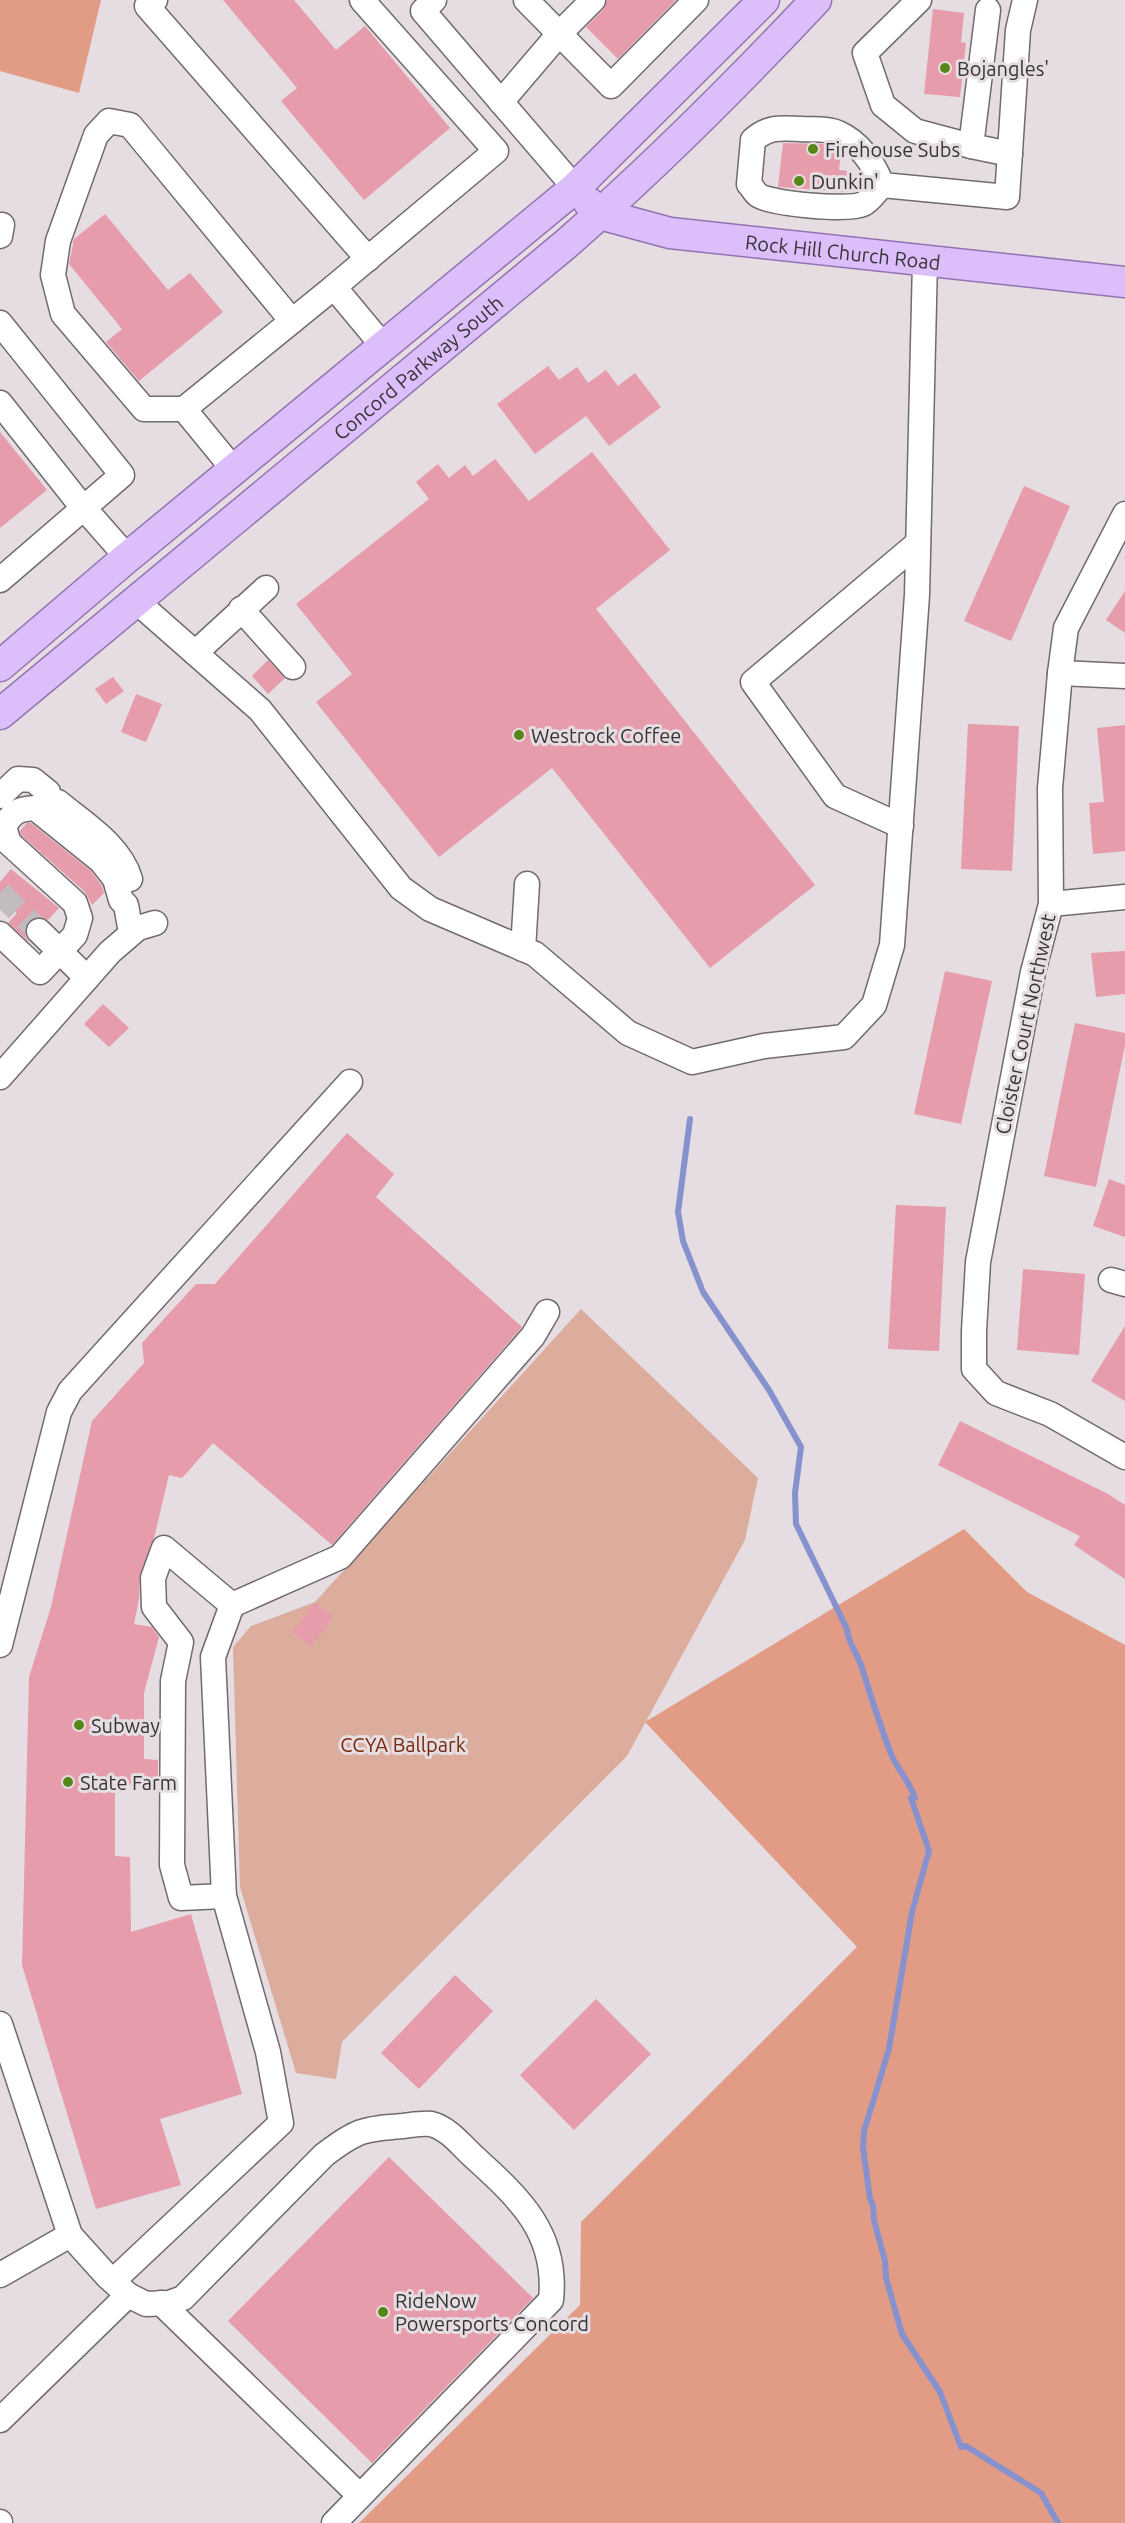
<svg xmlns="http://www.w3.org/2000/svg" width="1125" height="2523" viewBox="0 0 1125 2523" font-family="Ubuntu,sans-serif">
  <rect width="100%" height="100%" fill="#e5dde2"/>
  <path fill="#dcac9d" d="M581 1309 758 1478 745 1540 627 1756 342 2042 336 2079 296 2073 240 1887 233 1647 251 1626 315 1602Z"/>
  <g fill="#e29c86">
    <path d="M0 0H101L79 93 0 71Z"/>
    <path d="M964 1529 1027 1592 1125 1645V2523H359L580 2305 581 2222 857 1947 645 1722Z"/>
  </g>
  <g fill="none" stroke-linecap="round" stroke-linejoin="round">
    <path stroke="#8692ce" stroke-width="6" d="M690 1119 678 1212 683 1241 703 1292 769 1390 801 1447 795 1493 796 1524 847 1629C848 1644 858 1654 862 1668 871 1697 880 1725 891 1754 897 1769 910 1782 915 1798H911L929 1851 912 1912 889 2049 864 2131 863 2147 870 2199 873 2205 874 2220 885 2261 886 2278 902 2334 940 2392 961 2447 966 2446 1041 2493 1058 2523"/>
  </g>
  <g fill="#e69caa">
    <path d="M223 0H294L336 50 365 26 450 128 364 200 281 101 297 88Z"/>
    <path d="M607 0H676L618 59 586 27 603 10Z"/>
    <path d="M933 9 964 13 961 42 966 43 960 97 924 94Z"/>
    <path d="M783 143 827 144 841 151 839 170 849 171 846 192 778 187Z"/>
    <path d="M105 214 168 290 190 273 223 312 139 381 106 342 122 329 69 264 74 239Z"/>
    <path d="M548 366 559 380 577 367 588 383 606 370 618 386 635 373 661 407 609 446 586 416 535 454 497 404Z"/>
    <path d="M0 432 47 490 0 528Z"/>
    <path d="M592 452 670 550 596 609 815 885 710 968 552 768 439 857 316 702 352 674 296 604 429 499 416 482 438 464 449 478 465 465 473 476 495 459 529 501Z"/>
    <path d="M1024 486 1070 506 1011 641 964 621Z"/>
    <path d="M1125 591V633L1106 620Z"/>
    <path d="M268 660 285 678 268 694 252 676Z"/>
    <path d="M113 677 124 691 106 704 95 689Z"/>
    <path d="M136 694 162 704 146 742 121 732Z"/>
    <path d="M968 724 1019 726 1012 871 961 869Z"/>
    <path d="M1125 725V851L1093 854 1089 803 1104 802 1097 728Z"/>
    <path d="M27 823H31L91 871 102 886 104 893 92 905 85 892 21 835 20 831Z"/>
    <path d="M11 869 59 908 48 920 36 917 28 921 25 934 29 942 8 923 17 913 0 898V882Z"/>
    <path d="M1125 951V994L1096 997 1091 953Z"/>
    <path d="M945 971 992 981 961 1124 914 1114Z"/>
    <path d="M103 1004 129 1028 109 1047 84 1024Z"/>
    <path d="M1075 1023 1125 1033V1045L1096 1187 1044 1176Z"/>
    <path d="M347 1133 394 1174 376 1197 522 1327 332 1545 213 1443 182 1478 169 1475 154 1538 140 1574 139 1599 134 1624 152 1627 159 1637 144 1693V1759L158 1760V1785L115 1784V1856L130 1857 131 1932 191 1914 242 2094 160 2119 181 2185 96 2209 22 1965 29 1677 51 1607 92 1421 144 1363 142 1343 196 1284H215Z"/>
    <path d="M1109 1179 1125 1185V1237L1093 1226Z"/>
    <path d="M896 1205 946 1207 939 1351 888 1349Z"/>
    <path d="M1023 1269 1085 1274 1079 1355 1017 1350Z"/>
    <path d="M1125 1326V1401L1091 1381Z"/>
    <path d="M960 1421 1108 1494 1125 1505V1579L1074 1545 1080 1536 938 1465Z"/>
    <path d="M315 1602 333 1618 311 1646 292 1632Z"/>
    <path d="M455 1975 493 2011 419 2089 381 2053Z"/>
    <path d="M596 1999 651 2054 574 2130 520 2075Z"/>
    <path d="M389 2157 533 2298 372 2463 228 2321Z"/>
  </g>
  <g fill="none" stroke-linecap="round" stroke-linejoin="round">
    <path stroke="#c2bbbf" stroke-width="24" stroke-dasharray="24 12" stroke-linecap="butt" d="M0 893 39 931"/>
    <defs>
      <g id="minor">
        <path d="M155 0 147 6 368 259"/>
        <path d="M362 0 496 151 334 287 384 347"/>
        <path d="M434 0 423 11 575 188"/>
        <path d="M526 0 611 86 696 0"/>
        <path d="M919 0 865 53 883 105 915 131 971 146 1010 154"/>
        <path d="M501 102 559 34 593 0"/>
        <path d="M971 146 988 10"/>
        <path d="M882 185C877 190 870 201 863 204 849 211 770 204 758 195 755 193 752 187 749 184L753 140C769 126 781 128 801 129 812 130 828 128 838 133 859 142 874 164 882 185L1007 197 1018 30 1025 0"/>
        <path d="M0 225H2L0 236"/>
        <path d="M0 323 122 475 0 580"/>
        <path d="M0 403 76 499 127 557"/>
        <path d="M184 409H144L63 314 53 275 58 241 96 135 109 121 130 125 292 321"/>
        <path d="M234 470 184 409 334 287"/>
        <path d="M1125 514 1066 628 1060 673 1050 788 1051 904 1033 972 978 1262 974 1331V1369L996 1393 1050 1414 1125 1457"/>
        <path d="M136 601 260 710 401 888 430 909 535 954 628 1033 692 1062 764 1046 844 1037 874 1005 892 945 917 595 925 261"/>
        <path d="M241 609 293 667"/>
        <path d="M195 653 266 588"/>
        <path d="M1060 673 1125 676"/>
        <path d="M0 796 18 779 33 780 48 792"/>
        <path d="M58 802C84 824 120 845 130 879"/>
        <path d="M901 826 835 796 753 682 918 543"/>
        <path d="M1051 904 1125 897"/>
        <path d="M39 931 87 978"/>
        <path d="M0 934 40 972 75 935 80 918 75 903 9 843 4 827C12 812 18 809 35 808L101 861 115 879 121 900 126 905 131 933"/>
        <path d="M523 949 527 884"/>
        <path d="M0 1077 110 952 138 928 155 923"/>
        <path d="M1111 1280 1125 1284"/>
        <path d="M232 1605 340 1557 533 1336 547 1312"/>
        <path d="M0 1645 59 1412 70 1391 350 1082"/>
        <path d="M0 2024 70 2235 107 2276 128 2295 146 2304 169 2303 183 2298 324 2155C357 2130 362 2129 403 2126 412 2125 422 2123 431 2124 448 2128 461 2145 474 2157 519 2198 558 2233 551 2300L334 2523"/>
        <path d="M0 2275 70 2235"/>
        <path d="M113 2281 281 2123 268 2052 224 1896 213 1657 232 1605 164 1548 153 1578 154 1607 181 1642 173 1681 172 1865 181 1898 224 1896"/>
        <path d="M161 2303 360 2496"/>
        <path d="M0 2420 128 2295"/>
        <path d="M0 2522V2523"/>
      </g>
      <g id="major">
        <path id="s1" d="M589 203 600 214 670 233 1125 282"/>
        <path d="M0 666 123 561 575 188 764 0"/>
        <path id="s2" d="M0 714 566 244C654 167 736 85 816 0"/>
      </g>
    </defs>
    <use href="#minor" stroke="#716a6f" stroke-width="27"/>
    <use href="#major" stroke="#9273b2" stroke-width="33"/>
    <use href="#minor" stroke="#fff" stroke-width="24"/>
    <use href="#major" stroke="#dcbffa" stroke-width="30"/>
  </g>
  <g fill="#578617" stroke="#e5dde2" stroke-width="2">
    <circle cx="945" cy="68" r="6"/>
    <circle cx="813" cy="149" r="6"/>
    <circle cx="799" cy="181" r="6"/>
    <circle cx="519" cy="735" r="6"/>
    <circle cx="79" cy="1725" r="6"/>
    <circle cx="68" cy="1782" r="6"/>
    <circle cx="383" cy="2312" r="6"/>
  </g>
  <g text-anchor="middle" dominant-baseline="central" stroke-width="6" stroke-linejoin="round" paint-order="stroke">
    <g font-size="20" fill="#363335" stroke="#e5dde2" text-anchor="start">
      <text x="957" y="68">Bojangles'</text>
      <text x="825" y="149">Firehouse Subs</text>
      <text x="811" y="181">Dunkin'</text>
      <text x="531" y="735">Westrock Coffee</text>
      <text x="91" y="1725">Subway</text>
      <text x="80" y="1782">State Farm</text>
      <text x="395" y="2300">RideNow<tspan x="395" dy="23">Powersports Concord</tspan></text>
    </g>
    <g font-size="20" fill="#363335" stroke="#e5dde2">
      <text stroke="none"><textPath href="#s1" startOffset="262">Rock Hill Church Road</textPath></text>
      <text stroke="none"><textPath href="#s2" startOffset="543">Concord Parkway South</textPath></text>
      <text transform="translate(1025 1024) rotate(-78)">Cloister Court Northwest</text>
    </g>
    <g font-size="20" fill="#772607" stroke="#e5dde2">
      <text x="403" y="1744">CCYA Ballpark</text>
    </g>
  </g>
</svg>
